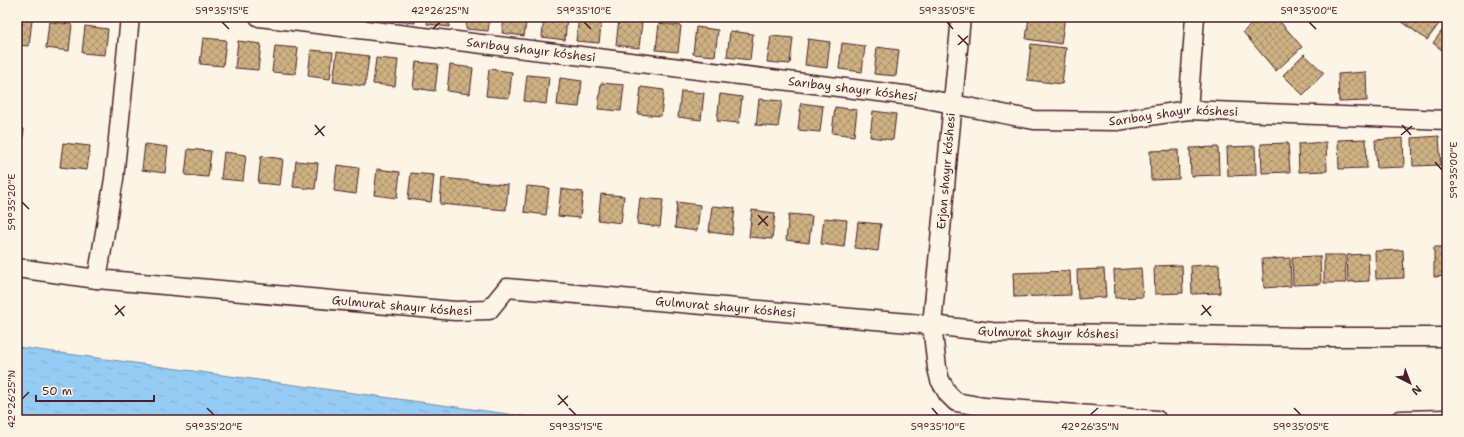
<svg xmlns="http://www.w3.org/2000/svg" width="1464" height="437" viewBox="0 0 1464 437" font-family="'Shantell Sans',sans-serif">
  <defs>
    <pattern id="water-ripples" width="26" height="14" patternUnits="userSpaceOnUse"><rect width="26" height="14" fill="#95ccf4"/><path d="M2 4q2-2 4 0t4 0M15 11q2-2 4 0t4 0" fill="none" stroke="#82afd1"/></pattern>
    <pattern id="building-cross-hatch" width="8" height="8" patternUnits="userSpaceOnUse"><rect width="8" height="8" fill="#ceb283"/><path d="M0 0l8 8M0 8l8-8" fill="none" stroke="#a9906b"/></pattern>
  </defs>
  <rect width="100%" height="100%" fill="#fcf5e5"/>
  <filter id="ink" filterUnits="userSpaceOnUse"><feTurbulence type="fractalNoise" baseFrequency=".025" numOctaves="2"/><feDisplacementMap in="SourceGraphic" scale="8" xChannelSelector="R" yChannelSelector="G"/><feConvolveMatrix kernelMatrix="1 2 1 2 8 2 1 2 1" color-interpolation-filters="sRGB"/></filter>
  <g filter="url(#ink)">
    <path fill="url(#water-ripples)" stroke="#7787a4" d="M17 347 552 420H17Z"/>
    <g fill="url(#building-cross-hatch)" stroke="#4a1f2b">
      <path d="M393 17H415V23L392 21Z"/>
      <path d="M428 17H450L449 27 427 24Z"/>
      <path d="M467 17H490L488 31 466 29Z"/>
      <path d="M504 17H527L524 36 502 33Z"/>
      <path d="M544 17H567L565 40 542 37Z"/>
      <path d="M579 17H602L599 43 576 41Z"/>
      <path d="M1029 17H1065L1061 44 1026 39Z"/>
      <path d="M1260 17H1276L1302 47 1276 71 1243 32Z"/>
      <path d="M1404 17H1444L1427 40 1401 21Z"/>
      <path d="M17 19 32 20 29 46 17 45Z"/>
      <path d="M619 19 642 22 639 48 616 45Z"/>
      <path d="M49 22 72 24 69 51 46 48Z"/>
      <path d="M659 23 681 26 678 52 656 50Z"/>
      <path d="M1447 24V54L1433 43Z"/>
      <path d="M85 26 108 29 105 55 82 53Z"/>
      <path d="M696 27 718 30 715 56 693 54Z"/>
      <path d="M730 31 753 34 750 60 727 57Z"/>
      <path d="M771 36 793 38 790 64 767 62Z"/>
      <path d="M203 38 226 40 223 66 200 64Z"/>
      <path d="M808 39 830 42 827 68 805 65Z"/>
      <path d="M238 41 261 44 258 70 235 68Z"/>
      <path d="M842 43 865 46 862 72 839 69Z"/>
      <path d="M1031 44 1066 48 1062 84 1027 80Z"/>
      <path d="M275 46 298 48 295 74 272 72Z"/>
      <path d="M877 47 899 50 896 76 874 74Z"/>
      <path d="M311 50 333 52 330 79 308 76Z"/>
      <path d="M337 52 369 56 365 86 333 82Z"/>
      <path d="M1304 54 1324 73 1303 95 1283 75Z"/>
      <path d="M376 58 398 60 395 86 373 84Z"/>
      <path d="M416 62 438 64 435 91 413 88Z"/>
      <path d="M450 65 473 68 470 94 447 91Z"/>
      <path d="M489 69 512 72 509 98 486 96Z"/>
      <path d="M1366 72 1367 101 1339 102 1338 74Z"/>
      <path d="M527 75 549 77 546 104 524 101Z"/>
      <path d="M560 78 582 81 579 107 557 105Z"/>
      <path d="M601 83 624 85 621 111 598 109Z"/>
      <path d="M641 87 664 90 661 116 638 114Z"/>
      <path d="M681 91 704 93 701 120 678 117Z"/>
      <path d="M720 94 742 97 739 123 717 121Z"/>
      <path d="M759 99 782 101 778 127 756 125Z"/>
      <path d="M801 103 823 106 820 132 798 130Z"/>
      <path d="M835 107 857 110 854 136 832 133Z"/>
      <path d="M873 111 896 114 893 140 870 137Z"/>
      <path d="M17 128 24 129 20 158H17Z"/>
      <path d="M1439 136 1441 165 1413 166 1412 138Z"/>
      <path d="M1403 138 1404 167 1377 168 1375 140Z"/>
      <path d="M1366 139 1367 168 1339 169 1338 140Z"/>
      <path d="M1326 142 1327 171 1299 172 1298 144Z"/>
      <path d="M63 143 90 146 87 170 60 167Z"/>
      <path d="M1288 143 1290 172 1262 173 1261 144Z"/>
      <path d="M145 144 168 147 165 173 142 170Z"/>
      <path d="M1255 146 1256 175 1228 176 1227 147Z"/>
      <path d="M1218 147 1219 175 1191 176 1190 148Z"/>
      <path d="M188 149 211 151 208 177 185 175Z"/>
      <path d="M1178 150 1179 179 1151 180 1150 151Z"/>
      <path d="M224 152 246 155 243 181 221 179Z"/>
      <path d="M261 156 283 159 280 185 258 183Z"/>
      <path d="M296 161 318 163 315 189 293 187Z"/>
      <path d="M337 165 359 168 356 194 334 191Z"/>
      <path d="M377 169 400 172 397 198 374 195Z"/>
      <path d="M411 173 434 175 431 202 408 199Z"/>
      <path d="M442 178 508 185 506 210 440 204Z"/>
      <path d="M527 186 549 188 546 215 524 212Z"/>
      <path d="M561 189 583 192 580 218 558 216Z"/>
      <path d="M601 194 624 196 621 223 598 220Z"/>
      <path d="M640 198 663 200 660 227 637 224Z"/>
      <path d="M677 202 700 205 697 231 675 228Z"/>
      <path d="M712 206 735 208 732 235 709 232Z"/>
      <path d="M752 210 775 213 772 239 749 237Z"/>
      <path d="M789 214 812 216 809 243 786 240Z"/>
      <path d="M824 218 847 220 844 247 821 244Z"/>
      <path d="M858 222 881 224 878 251 855 248Z"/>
      <path d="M1434 247H1443L1444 276 1434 277Z"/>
      <path d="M1403 250 1404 278 1376 279 1375 251Z"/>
      <path d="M1368 254 1369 281 1348 282 1347 255Z"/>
      <path d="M1324 255H1345L1346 283H1324Z"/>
      <path d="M1320 256 1321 284 1293 285 1292 257Z"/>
      <path d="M1290 258 1291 286 1264 288 1262 259Z"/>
      <path d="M1219 264 1220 293 1192 294 1191 266Z"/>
      <path d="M1182 265 1183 293 1155 294 1154 266Z"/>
      <path d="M1141 268 1143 297 1115 298 1114 270Z"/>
      <path d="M1104 269 1106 297 1078 299 1077 270Z"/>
      <path d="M1070 271 1071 295 1014 297 1013 273Z"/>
    </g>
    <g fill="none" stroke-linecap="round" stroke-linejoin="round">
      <defs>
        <g id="minor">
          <path id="s1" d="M259 17 912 96 1034 120 1117 121 1188 110 1447 120"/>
          <path d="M961 17 932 325 937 368 940 380 948 394 956 402 984 407 1157 420"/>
          <path d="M1188 110 1195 17"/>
          <path id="s2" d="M17 268 97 279 455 311 489 310 507 288 932 325 992 332 1305 337H1447"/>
          <path d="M97 279 114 179 130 17"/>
          <path d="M1400 420 1447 419"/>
        </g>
      </defs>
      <use href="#minor" stroke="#4a1f2b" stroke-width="21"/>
      <use href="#minor" stroke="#fcf5e5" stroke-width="18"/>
    </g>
  </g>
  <path fill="none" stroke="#4a1f2b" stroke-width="1.5" d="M222 22 229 29M584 22 591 29M947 22 953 29M1309 22 1316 29M433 29 440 22M958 35 968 45M958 45 968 36M315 125 324 136M1402 125 1411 135M315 135 325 126M1401 135 1412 126M1435 162 1442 170M22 202 29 209M758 215 768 226M758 225 768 216M115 305 124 316M1202 305 1211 316M115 315 125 306M1201 315 1211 306M558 395 568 406M22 399 29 392M558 405 568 396M207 408 214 415M569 408 576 415M932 408 938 415M1294 408 1301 415M1090 415 1098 408"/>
  <g text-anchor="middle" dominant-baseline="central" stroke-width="3.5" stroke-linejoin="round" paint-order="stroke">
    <g font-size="12" fill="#4a1f2b" stroke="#fcf5e5">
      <text stroke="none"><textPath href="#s1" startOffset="274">Sarıbay shayır kóshesi</textPath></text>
      <text stroke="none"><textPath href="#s1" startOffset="598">Sarıbay shayır kóshesi</textPath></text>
      <text stroke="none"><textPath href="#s1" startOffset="922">Sarıbay shayır kóshesi</textPath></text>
      <text transform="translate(946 171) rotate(-85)">Erjan shayır kóshesi</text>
      <text stroke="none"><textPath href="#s2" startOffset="387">Gulmurat shayır kóshesi</textPath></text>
      <text stroke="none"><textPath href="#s2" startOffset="722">Gulmurat shayır kóshesi</textPath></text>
      <text stroke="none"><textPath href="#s2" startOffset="1046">Gulmurat shayır kóshesi</textPath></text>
    </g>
  </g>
  <rect width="1464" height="437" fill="none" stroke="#fcf5e5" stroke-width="44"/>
  <g transform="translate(1410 383) rotate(138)" stroke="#fcf5e5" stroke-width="3" paint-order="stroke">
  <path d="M0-3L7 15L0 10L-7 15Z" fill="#4a1f2b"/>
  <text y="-6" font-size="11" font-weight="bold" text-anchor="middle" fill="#4a1f2b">N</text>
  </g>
  <path d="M36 395v6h118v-6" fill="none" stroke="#4a1f2b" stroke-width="2"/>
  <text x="42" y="395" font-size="12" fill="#4a1f2b" stroke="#fcf5e5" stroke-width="3" paint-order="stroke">50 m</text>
  <rect x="22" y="22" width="1420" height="393" fill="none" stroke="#4a1f2b" stroke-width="1.5"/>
  <g font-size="10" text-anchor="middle" fill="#4a1f2b">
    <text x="222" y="14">59°35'15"E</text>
    <text x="440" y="14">42°26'25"N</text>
    <text x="584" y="14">59°35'10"E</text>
    <text x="947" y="14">59°35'05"E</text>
    <text x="1309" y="14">59°35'00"E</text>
    <text transform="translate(1453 170) rotate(-90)" y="4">59°35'00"E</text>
    <text transform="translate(11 202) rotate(-90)" y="4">59°35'20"E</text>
    <text transform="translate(11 399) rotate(-90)" y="4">42°26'25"N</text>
    <text x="214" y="430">59°35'20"E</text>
    <text x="576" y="430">59°35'15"E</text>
    <text x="938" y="430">59°35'10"E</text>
    <text x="1090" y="430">42°26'35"N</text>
    <text x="1301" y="430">59°35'05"E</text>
  </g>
</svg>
